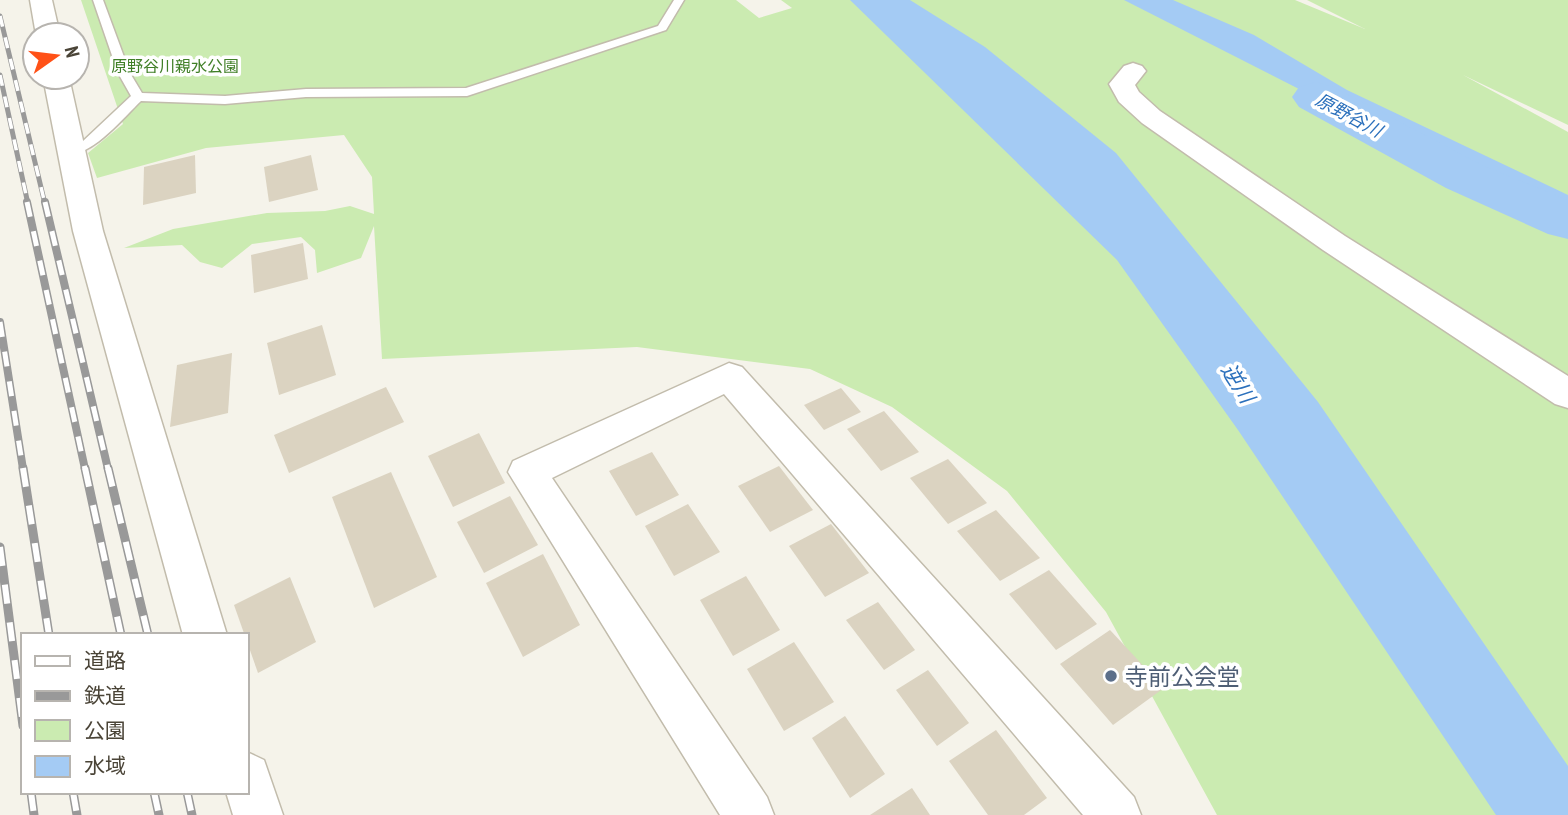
<svg xmlns="http://www.w3.org/2000/svg" width="1568" height="815" viewBox="0 0 1568 815" font-family="'PT Sans Narrow','Noto Sans JP',sans-serif">
  <rect width="100%" height="100%" fill="#f5f3ea"/>
  <path fill="#cbebb1" d="M81 0H736L759 18 792 8 781 0H1295L1365 29 1307 0H1568V125L1463 75 1568 132V815H1217L1106 612 1007 491 892 407 810 369 637 347 382 359 374 226 361 258 317 273 315 250 301 237 252 244 222 268 200 262 182 245 124 248 173 229 267 213 325 211 350 206 374 214 372 177 344 135 206 148 97 178 88 153 123 124Z"/>
  <g fill="#a4cbf4">
    <path d="M850 0H910L985 47 1116 153 1318 402 1568 766V815H1496L1238 430 1117 260Z"/>
    <path d="M1124 0H1173L1254 35 1347 90 1568 195V226Z"/>
  </g>
  <g fill="none" stroke-linecap="round" stroke-linejoin="round">
    <path fill="#a4cbf4" fill-rule="evenodd" d="M1316 82 1333 87 1484 166 1568 200V239L1548 234 1446 188 1299 107 1292 97 1299 87Z"/>
  </g>
  <g fill="#dbd3c1">
    <path d="M195 155 196 193 143 205 144 167Z"/>
    <path d="M311 155 318 190 269 202 264 167Z"/>
    <path d="M303 243 308 279 254 293 251 255Z"/>
    <path d="M322 325 336 375 279 395 267 343Z"/>
    <path d="M232 353 228 413 170 427 177 365Z"/>
    <path d="M386 387 404 422 289 473 274 435Z"/>
    <path d="M841 388 861 412 824 430 804 405Z"/>
    <path d="M884 411 919 452 881 471 847 429Z"/>
    <path d="M479 433 505 483 453 507 428 456Z"/>
    <path d="M652 452 679 495 636 516 609 471Z"/>
    <path d="M948 459 987 503 948 524 910 478Z"/>
    <path d="M779 466 813 510 770 532 738 486Z"/>
    <path d="M391 472 437 577 374 608 332 497Z"/>
    <path d="M510 496 538 545 484 573 457 522Z"/>
    <path d="M688 504 720 552 674 576 645 526Z"/>
    <path d="M996 510 1040 558 1000 581 957 531Z"/>
    <path d="M831 524 869 573 825 597 789 546Z"/>
    <path d="M543 554 580 625 523 657 486 583Z"/>
    <path d="M1049 570 1097 624 1056 650 1009 594Z"/>
    <path d="M746 576 780 630 733 656 700 600Z"/>
    <path d="M290 577 316 642 258 673 234 605Z"/>
    <path d="M878 602 915 650 884 670 846 620Z"/>
    <path d="M1110 630 1164 688 1113 725 1060 664Z"/>
    <path d="M794 642 834 702 784 731 747 669Z"/>
    <path d="M928 670 969 723 937 746 896 690Z"/>
    <path d="M845 716 885 774 850 798 812 738Z"/>
    <path d="M996 730 1047 798 1024 815H988L949 761Z"/>
    <path d="M912 788 930 815H870Z"/>
  </g>
  <g fill="none" stroke-linecap="round" stroke-linejoin="round">
    <defs>
      <path id="lane" d="M93 0H103L130 73 142 93 225 96 306 89 466 88 658 26 674 0H684L666 30 467 96 306 97 225 104 141 101C124 117 91 158 66 154V148L82 142 131 96 118 73Z"/>
      <g id="street">
        <path d="M30 0H52L60 35H36Z"/>
        <path d="M1133 63 1142 66 1146 71 1135 85 1139 92 1160 111 1345 236 1568 376V408L1555 404 1323 250 1142 123 1119 102 1109 84 1124 66Z"/>
        <path d="M43 77H69L103 231 227 635H183L73 231Z"/>
        <path d="M729 363 742 367 1134 797 1141 815H1083L724 394 552 478 767 797 774 815H720L508 472 513 461Z"/>
        <path d="M247 752 264 760 283 815H233L226 792H247Z"/>
      </g>
    </defs>
    <use href="#lane" stroke="#c2bcac" stroke-width="3"/>
    <use href="#street" stroke="#c2bcac" stroke-width="3"/>
    <use href="#lane" fill="#fff" fill-rule="evenodd"/>
    <use href="#street" fill="#fff" fill-rule="evenodd"/>
    <defs>
      <g id="rail-far2">
        <path d="M0 16 45 204"/>
        <path d="M0 75 28 204"/>
      </g>
      <g id="rail-far1">
        <path d="M27 202 85 469"/>
        <path d="M45 202 108 469"/>
        <path d="M0 322 23 469"/>
      </g>
      <g id="rail">
        <path d="M23 468 49 635"/>
        <path d="M85 468 121 635"/>
        <path d="M108 468 148 635"/>
        <path d="M0 547 23 726"/>
        <path d="M31 792 34 815"/>
        <path d="M73 792 77 815"/>
        <path d="M154 792 159 815"/>
        <path d="M187 792 192 815"/>
      </g>
    </defs>
    <use href="#rail-far2" stroke="#999" stroke-width="5"/>
    <use href="#rail-far1" stroke="#999" stroke-width="8"/>
    <use href="#rail" stroke="#999" stroke-width="9"/>
    <use href="#rail-far2" stroke="#fff" stroke-width="3.5" stroke-dasharray="11" stroke-linecap="butt"/>
    <use href="#rail-far1" stroke="#fff" stroke-width="5" stroke-dasharray="15" stroke-linecap="butt"/>
    <use href="#rail" stroke="#fff" stroke-width="6" stroke-dasharray="19" stroke-linecap="butt"/>
  </g>
  <circle fill="#5c6f8a" stroke="#fff" stroke-width="2.5" cx="1111" cy="676" r="7"/>
  <g text-anchor="middle" dominant-baseline="central" stroke-width="7" stroke-linejoin="round" paint-order="stroke">
    <g font-size="16" fill="#407f27" stroke="#fff">
      <text x="175" y="66">原野谷川親水公園</text>
    </g>
    <g font-size="18" font-style="italic" fill="#2b70bc" stroke="#fff">
      <text transform="translate(1349 115) rotate(28)">原野谷川</text>
    </g>
    <g font-size="21" font-style="italic" fill="#2b70bc" stroke="#fff">
      <text transform="translate(1238 383) rotate(58)">逆川</text>
    </g>
    <g font-size="23" fill="#4e5e75" stroke="#fff" text-anchor="start">
      <text x="1125" y="676">寺前公会堂</text>
    </g>
  </g>
  <rect x="21" y="633" width="228" height="161" fill="#ffffff" stroke="#b7b4af" stroke-width="2"/>
  <rect x="35" y="656" width="35" height="10" fill="#ffffff" stroke="#b7b4af" stroke-width="2"/>
  <text x="84" y="668" font-size="21" fill="#4a4437">道路</text>
  <rect x="35" y="691" width="35" height="10" fill="#999999" stroke="#b7b4af" stroke-width="2"/>
  <text x="84" y="703" font-size="21" fill="#4a4437">鉄道</text>
  <rect x="35" y="720" width="35" height="21" fill="#cbebb1" stroke="#b7b4af" stroke-width="2"/>
  <text x="84" y="738" font-size="21" fill="#4a4437">公園</text>
  <rect x="35" y="756" width="35" height="21" fill="#a4cbf4" stroke="#b7b4af" stroke-width="2"/>
  <text x="84" y="773" font-size="21" fill="#4a4437">水域</text>
  <g transform="translate(56 56) rotate(76)"><circle r="33" fill="#ffffff" stroke="#b7b4af" stroke-width="2"/>
  <path d="M0-5L12 26L0 18L-12 26Z" fill="#ff5117"/>
  <text y="-10" font-size="19" font-weight="bold" text-anchor="middle" fill="#4a4437">N</text>
  </g>
</svg>
